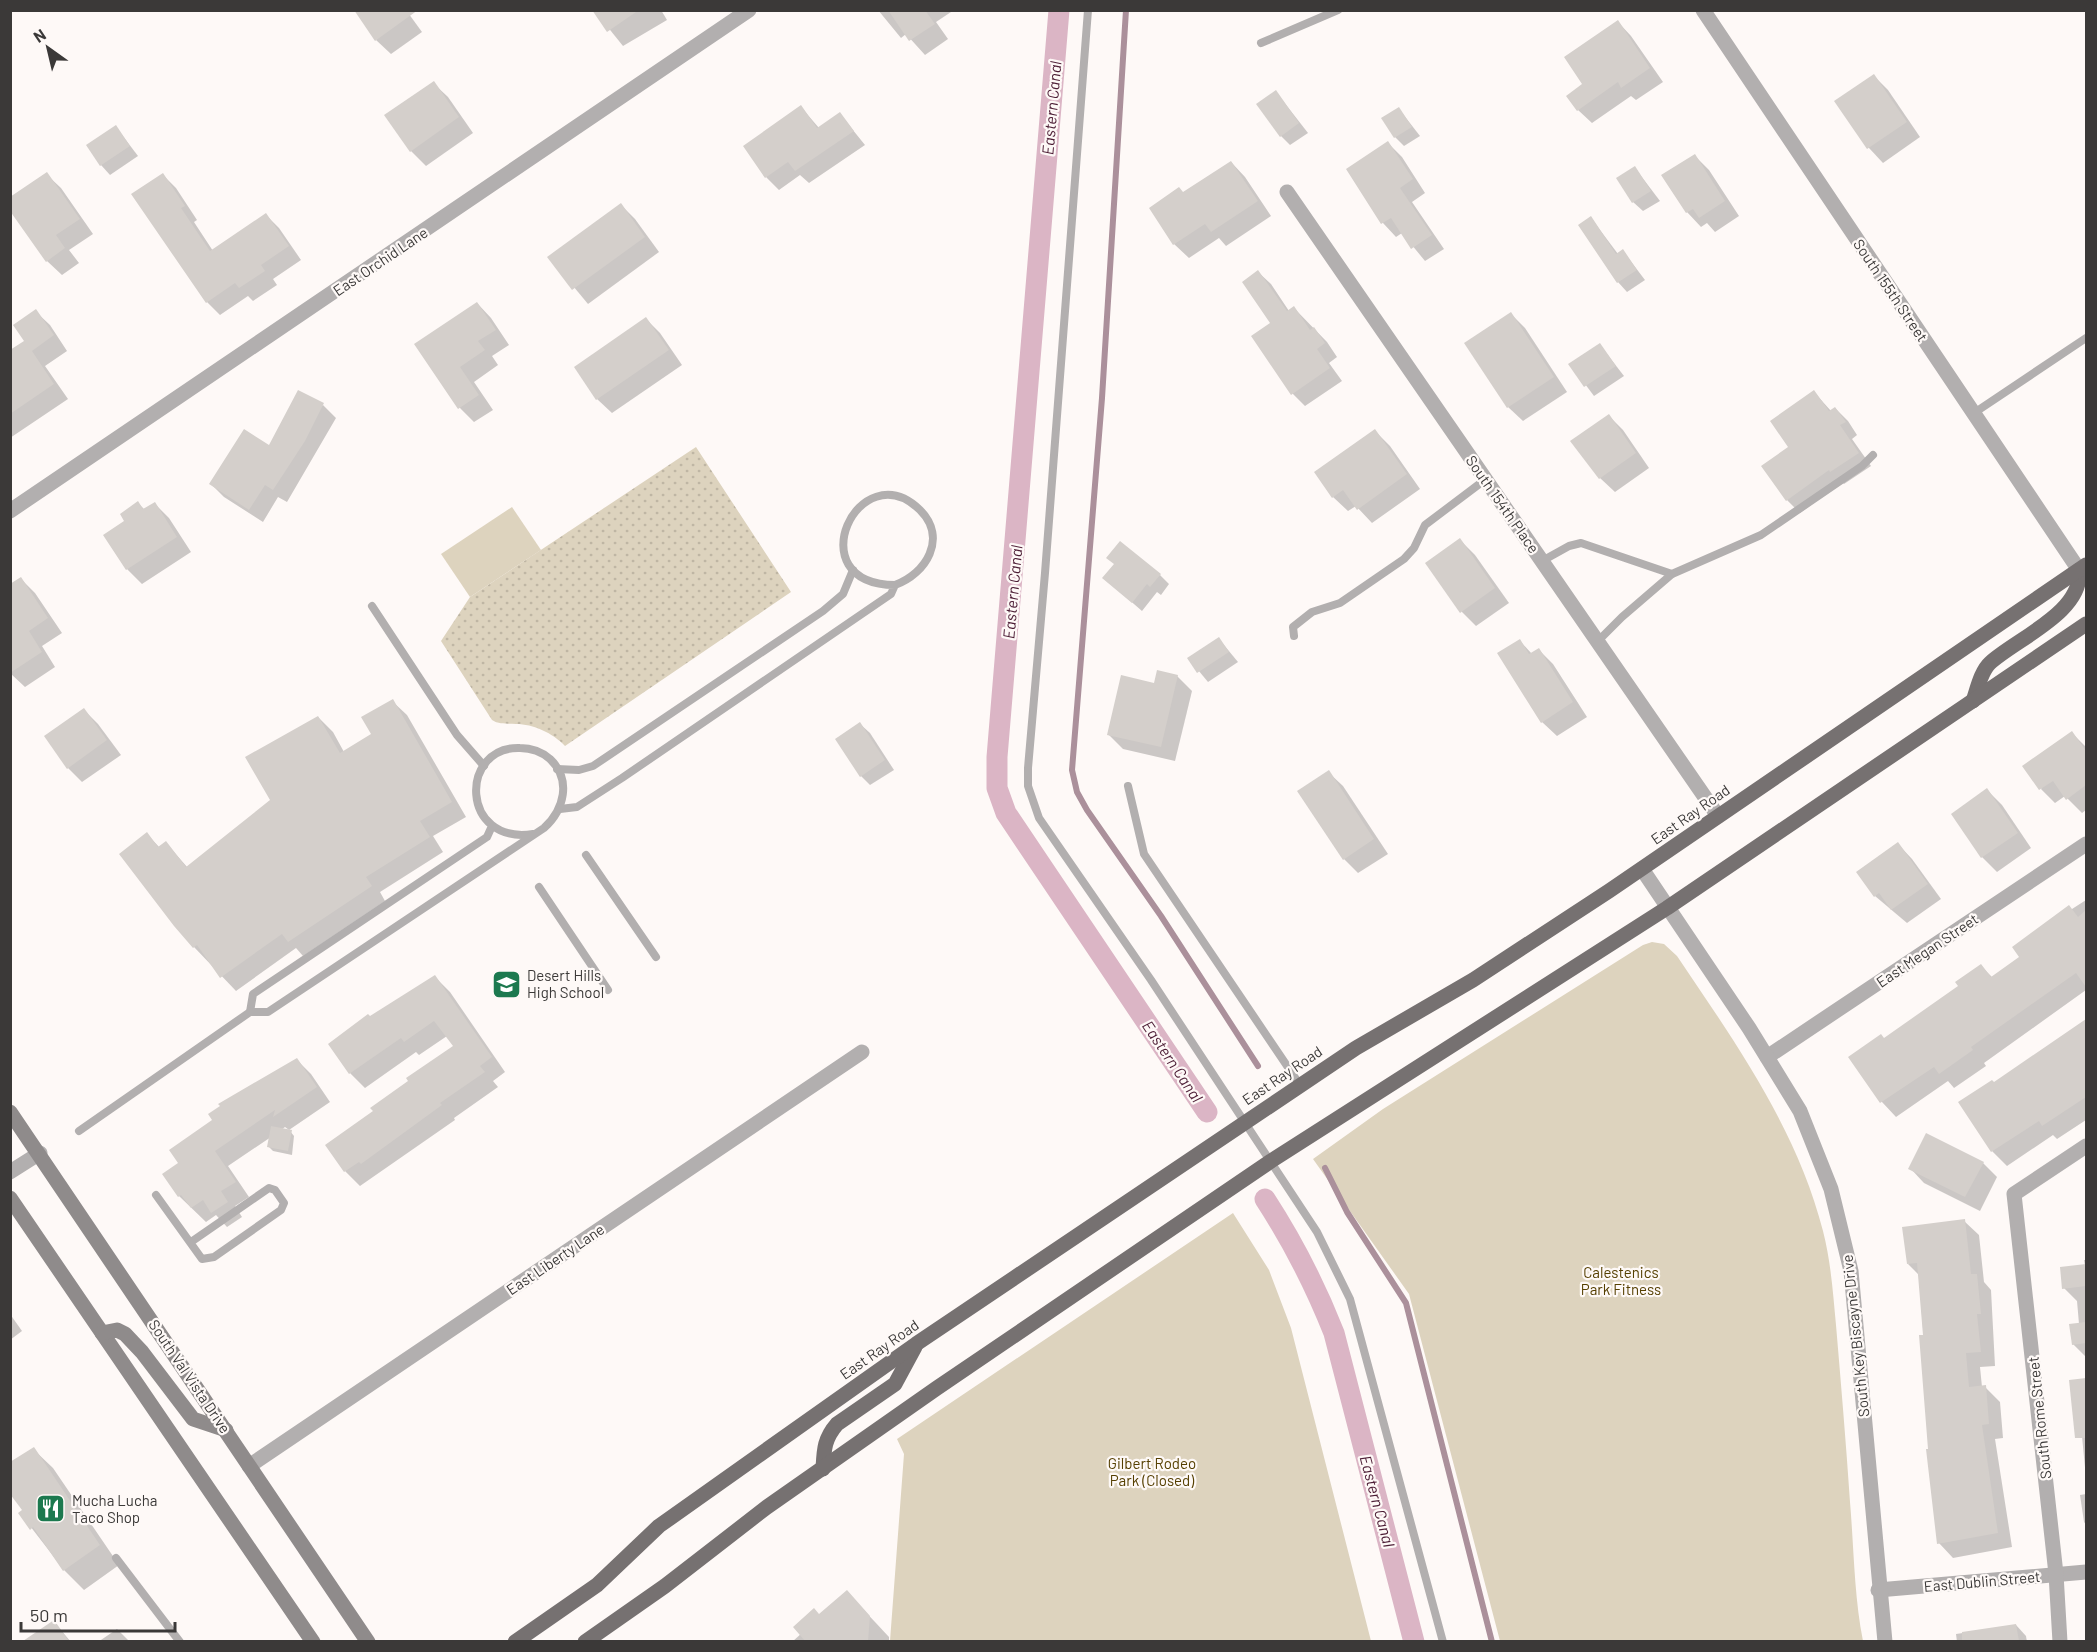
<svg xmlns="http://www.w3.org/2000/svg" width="2097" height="1652" viewBox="0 0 2097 1652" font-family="Barlow,sans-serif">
  <defs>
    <pattern id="grass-dots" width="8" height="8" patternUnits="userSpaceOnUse" patternTransform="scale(1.5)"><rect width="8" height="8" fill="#ddd3be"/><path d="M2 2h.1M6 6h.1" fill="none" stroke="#bfb6a4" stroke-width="1.8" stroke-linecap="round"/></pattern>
  </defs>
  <rect width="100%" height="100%" fill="#fef9f7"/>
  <path fill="url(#grass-dots)" d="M696 447 791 592 565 746C553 733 533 724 516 724 506 723 500 725 492 720L441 641 470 597Z"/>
  <g fill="#ddd3be">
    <path d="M512 507 541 550 470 597 441 554Z"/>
    <path d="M1652 942 1664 944 1677 956C1735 1042 1797 1129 1823 1231 1831 1262 1833 1294 1836 1325 1841 1384 1846 1443 1850 1502 1854 1549 1854 1595 1863 1641H1500L1409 1294 1313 1159 1383 1109 1643 945Z"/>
    <path d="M1233 1213 1269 1270 1291 1328 1371 1641H890L904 1454 897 1439Z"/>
  </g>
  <g fill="#0003">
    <path d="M406 10 422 32 391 54 376 40Z"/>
    <path d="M594 10H661L667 20 623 46Z"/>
    <path d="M878 10H954L936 22 948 39 925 55 906 34 901 38Z"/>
    <path d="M1618 22 1631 36 1663 82 1636 100 1631 96 1592 123 1578 110 1584 85Z"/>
    <path d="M1874 76 1888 90 1920 137 1883 163 1869 148 1836 101Z"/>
    <path d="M433 83 448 97 473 133 426 166 411 151 386 115Z"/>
    <path d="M1276 92 1308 133 1290 145 1281 136Z"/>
    <path d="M801 107 819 128 840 114 865 145 809 183 800 175 779 190 766 177Z"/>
    <path d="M1399 109 1420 136 1404 146 1395 137Z"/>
    <path d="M116 127 138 156 110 175 101 165Z"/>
    <path d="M1388 143 1402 157 1425 193 1412 202 1444 249 1425 261 1402 233 1396 237 1383 223 1348 169Z"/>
    <path d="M1695 156 1709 170 1739 216 1715 232 1707 223 1701 227 1687 212Z"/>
    <path d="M1231 162 1245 177 1271 216 1226 246 1219 238 1189 258 1174 244 1184 194Z"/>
    <path d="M1635 168 1660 201 1643 211 1633 202Z"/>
    <path d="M46 174 61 188 93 234 69 250 79 263 62 275 47 261Z"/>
    <path d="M163 175 176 188 197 220 194 222 213 251 266 215 279 228 301 260 273 279 277 285 253 301 248 296 220 315 207 302Z"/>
    <path d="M621 205 635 219 659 252 588 304 549 257Z"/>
    <path d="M1591 218 1618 254 1623 251 1645 280 1627 292 1618 282Z"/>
    <path d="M1258 272 1271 284 1289 311 1294 308 1327 342 1337 357 1329 363 1342 381 1305 406 1293 394Z"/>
    <path d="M477 303 491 318 509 345 492 356 498 365 474 382 493 410 474 422 460 408 416 344Z"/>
    <path d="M35 311 50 325 67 351 45 366 68 399 10 438V352L26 341Z"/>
    <path d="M1511 314 1525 328 1567 392 1523 421 1508 407Z"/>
    <path d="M646 319 660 333 682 365 612 413 597 399Z"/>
    <path d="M1600 345 1624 376 1594 396 1570 364Z"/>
    <path d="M1814 392 1831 411 1835 408 1848 421 1857 435 1852 439 1871 466 1844 484 1842 482 1800 513 1787 500 1790 447Z"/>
    <path d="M323 405 336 418 287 502 278 497 263 522 224 497 211 484 269 447Z"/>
    <path d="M1609 416 1623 430 1649 468 1615 492 1600 478Z"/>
    <path d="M1375 431 1390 446 1420 489 1372 523 1356 506 1348 511 1333 497Z"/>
    <path d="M138 503 145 510 155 504 169 518 191 552 142 584 127 569 105 535 126 522Z"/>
    <path d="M1460 540 1475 555 1509 603 1476 626 1462 612Z"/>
    <path d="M1160 575 1169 584 1161 595 1157 592 1142 611 1104 578Z"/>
    <path d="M21 579 35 593 62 633 42 646 55 667 25 687 10 673V586Z"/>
    <path d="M1219 639 1238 662 1208 682 1189 659Z"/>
    <path d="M1520 641 1532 654 1539 650 1553 664 1587 717 1557 736 1542 722Z"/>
    <path d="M1177 676 1192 691 1175 761 1123 749 1109 735 1155 685Z"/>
    <path d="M392 701 407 715 466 817 433 836 443 852 380 892 385 901 303 956 296 948 236 991 194 947 147 834 160 848 166 843 188 868 271 800 318 717 333 732 344 752 373 735Z"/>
    <path d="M84 710 98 724 121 755 82 782 68 768Z"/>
    <path d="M860 724 870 733 894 770 870 785 861 776Z"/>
    <path d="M2072 733 2086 747V810L2082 813 2065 796 2055 803 2041 789Z"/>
    <path d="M1328 772 1343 786 1388 854 1358 873 1344 859Z"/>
    <path d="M1987 790 2002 805 2031 848 1997 872 1982 857 1953 814Z"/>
    <path d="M1898 844 1912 859 1941 899 1907 923 1875 896Z"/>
    <path d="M2086 900V990L1984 1063 1986 1066 1954 1088 1948 1081 1896 1117 1882 1102 1850 1057 1884 1039 1960 986 1981 966 1993 978 2021 958 2072 909Z"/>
    <path d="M435 977 450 992 505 1072 493 1081 498 1087 454 1118 455 1120 360 1186 345 1171 375 1112 455 1047 447 1036 419 1055 416 1052 365 1088 350 1073 370 1017Z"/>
    <path d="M2086 1021V1120L2057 1139 2053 1135 2007 1166 1992 1151 1995 1084Z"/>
    <path d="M297 1060 311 1074 330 1102 289 1130 285 1127 281 1130 290 1131 294 1136 292 1155 273 1151 269 1147 271 1137 228 1166 249 1197 235 1206 242 1217 227 1227 216 1215 206 1222 179 1196 164 1174 180 1164Z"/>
    <path d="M1983 1163 1997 1177 1980 1211 1924 1183 1910 1168Z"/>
    <path d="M1964 1221 1979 1235 1984 1282 1991 1290 1995 1366 1980 1367 1982 1387H1985L2000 1402 2003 1438 1995 1439 2012 1547 1953 1558 1939 1543 1919 1275 1908 1264Z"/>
    <path d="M2084 1260H2086V1357L2073 1344 2079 1324 2077 1301 2064 1288 2085 1266Z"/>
    <path d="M10 1314 22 1331 10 1340Z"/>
    <path d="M2086 1379V1478L2081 1426 2071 1381Z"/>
    <path d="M33 1449 53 1468 119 1565 84 1590 64 1570 20 1513 24 1511Z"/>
    <path d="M2086 1494V1525L2084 1522 2080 1495Z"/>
    <path d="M847 1592 889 1637V1642H792Z"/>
    <path d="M54 1622 71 1642H25Z"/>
    <path d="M2016 1625 2026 1636 2027 1642H1957L1956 1634Z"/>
    <path d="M117 1629 130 1642H98Z"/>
  </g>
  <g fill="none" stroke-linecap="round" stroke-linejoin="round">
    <g stroke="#ab909b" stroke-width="6">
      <path d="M1126 10 1102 398 1072 770 1077 792 1087 810 1161 916 1258 1066"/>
      <path d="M1325 1168 1347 1212 1406 1303 1492 1642"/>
    </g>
    <g stroke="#dbb5c5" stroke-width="21">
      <path d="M1059 10 997 757V788L1006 813 1207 1112"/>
      <path d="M1265 1199C1293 1242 1315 1285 1334 1333L1414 1642"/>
    </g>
  </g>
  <g fill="#d4cfcb">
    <path d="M354 10H418L375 41Z"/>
    <path d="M592 10H639L607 32Z"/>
    <path d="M888 10H925L935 24 909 41Z"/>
    <path d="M1618 20 1650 68 1621 88 1618 82 1577 111 1566 96 1582 84 1564 57Z"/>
    <path d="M1874 74 1907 122 1867 149 1834 101Z"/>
    <path d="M434 81 459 117 410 152 384 115Z"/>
    <path d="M1276 90 1299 123 1280 137 1256 104Z"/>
    <path d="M801 105 817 128 840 112 854 131 795 171 788 162 765 178 743 146Z"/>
    <path d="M1399 107 1412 127 1394 138 1381 118Z"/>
    <path d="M116 125 130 146 100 166 86 145Z"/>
    <path d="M1388 141 1413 179 1400 188 1432 235 1411 249 1391 218 1381 224 1346 169Z"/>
    <path d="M1695 154 1725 201 1699 218 1693 209 1686 213 1661 175Z"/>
    <path d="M1231 161 1258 201 1211 232 1205 224 1173 245 1149 208 1179 187 1183 192Z"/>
    <path d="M1635 166 1651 191 1632 203 1616 178Z"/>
    <path d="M47 172 80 219 56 235 65 248 46 262 10 211V197Z"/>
    <path d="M163 173 185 206 181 208 210 251 266 213 289 246 261 265 265 271 239 288 235 283 206 303 131 194Z"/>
    <path d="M621 203 645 237 572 290 547 257Z"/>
    <path d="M1591 216 1616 254 1623 249 1637 270 1617 283 1578 225Z"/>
    <path d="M1258 270 1287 311 1294 306 1310 330 1314 327 1325 343 1317 349 1330 368 1291 395 1251 336 1270 323 1242 282Z"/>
    <path d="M477 302 496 330 478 341 485 350 460 367 479 395 458 409 414 344Z"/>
    <path d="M36 309 54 335 32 351 54 384 10 414V350L24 341 13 325Z"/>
    <path d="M1511 312 1554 377 1507 408 1464 343Z"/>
    <path d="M646 317 669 350 596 400 574 367Z"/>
    <path d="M1600 343 1616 366 1584 387 1568 364Z"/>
    <path d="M298 390 324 403 305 441 273 490 265 485 249 510 209 484 244 429 269 445Z"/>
    <path d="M1814 390 1829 411 1835 407 1846 422 1840 425 1859 453 1830 472 1829 470 1786 501 1761 466 1788 447 1770 421Z"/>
    <path d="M1609 414 1636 453 1599 479 1570 441Z"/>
    <path d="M1375 429 1407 474 1357 510 1343 490 1332 498 1314 472Z"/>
    <path d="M138 501 143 509 155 502 177 537 126 570 103 535 124 521 120 514Z"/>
    <path d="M1460 538 1495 588 1460 613 1425 563Z"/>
    <path d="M1120 541 1161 574 1150 587 1147 584 1132 603 1102 578 1114 564 1106 558Z"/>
    <path d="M21 577 48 618 29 631 42 652 10 673V584Z"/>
    <path d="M1219 637 1229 652 1197 673 1187 658Z"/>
    <path d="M1520 639 1529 654 1539 648 1573 702 1541 723 1497 653Z"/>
    <path d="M1157 670 1178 675 1161 747 1107 735 1121 675 1154 683Z"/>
    <path d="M393 699 452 802 420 821 430 837 366 877 372 886 288 942 282 934 220 978 197 945 193 948 174 926 119 854 147 832 158 847 166 841 186 867 270 800 245 757 318 716 340 753 371 734 361 717Z"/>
    <path d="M84 708 107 740 67 769 44 736Z"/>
    <path d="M860 722 885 760 860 777 835 739Z"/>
    <path d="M2072 731 2086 751V785L2066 800 2053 781 2039 790 2022 766Z"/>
    <path d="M1329 770 1374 839 1343 860 1297 791Z"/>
    <path d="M1987 788 2018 833 1981 858 1951 814Z"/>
    <path d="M1898 842 1928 884 1891 910 1879 893 1874 897 1856 872Z"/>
    <path d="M2069 905 2078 917 2086 910V987L2076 973 1971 1047 1973 1050 1939 1074 1934 1067 1880 1103 1848 1057 1881 1034 1884 1038 1958 986 1955 982 1981 964 1991 977 2019 957 2012 947Z"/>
    <path d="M435 975 492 1057 480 1066 485 1072 440 1103 442 1105 361 1164 359 1162 344 1172 325 1145 373 1111 370 1108 408 1081 406 1078 453 1046 434 1021 404 1042 401 1038 349 1074 328 1044 368 1014 370 1016Z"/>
    <path d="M2086 1019V1097L2042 1126 2039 1121 1991 1152 1958 1102 1992 1080 1994 1082Z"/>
    <path d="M297 1058 317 1087 273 1117 275 1110 215 1151 236 1182 221 1191 228 1202 211 1213 203 1200 191 1208 181 1195 178 1197 162 1174 178 1163 169 1150 212 1120 208 1114 220 1106 218 1104Z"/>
    <path d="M271 1126 292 1130 288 1151 267 1147Z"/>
    <path d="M1926 1133 1984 1162 1965 1197 1908 1169Z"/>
    <path d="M1965 1219 1971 1274H1977L1981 1314H1977L1981 1352 1966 1353 1969 1387 1986 1385 1989 1424 1982 1425 1998 1533 1937 1544 1926 1449H1928L1919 1335H1923L1917 1263 1907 1264 1902 1227Z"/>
    <path d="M2086 1264V1286L2062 1289 2060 1267Z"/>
    <path d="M2086 1322V1343L2072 1345 2069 1324Z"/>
    <path d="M2086 1378V1438H2075L2069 1380Z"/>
    <path d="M34 1447 100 1545 63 1571 33 1527 30 1530 18 1513 22 1510 10 1494V1462Z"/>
    <path d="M847 1590 870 1616 868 1641H805L793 1627 814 1608 819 1614Z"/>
    <path d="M54 1620 69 1641H23Z"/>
    <path d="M2016 1624 2019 1641H1962V1632Z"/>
  </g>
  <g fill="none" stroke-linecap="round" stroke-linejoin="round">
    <g stroke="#b2afaf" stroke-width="8">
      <path d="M1088 10 1045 573 1028 768V786L1039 818 1151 980 1317 1232 1350 1299 1443 1642"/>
      <path d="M1261 43 1338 10"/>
      <path d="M1974 413 2086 338"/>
      <path d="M1542 561 1569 546 1581 543 1672 574"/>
      <path d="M372 606 457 735 484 766"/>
      <path d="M1294 636 1293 627 1312 612 1340 603 1404 559 1414 548 1425 525 1486 479"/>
      <path d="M1598 641 1622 617 1672 574 1761 535 1862 466 1873 455"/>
      <path d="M557 769 579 770 593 766 823 611 843 594 853 570"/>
      <path d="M1128 786 1144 854 1300 1085"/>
      <path d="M560 809 577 807 622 778 891 594 895 585C926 574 948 538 920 510 859 451 796 584 895 585"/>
      <path d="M492 826 487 837 253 994 250 1012H268L544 828C564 810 572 780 550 759 542 752 531 748 520 748 459 746 460 845 533 834"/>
      <path d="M586 855 656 957"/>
      <path d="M539 887 608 990"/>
      <path d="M79 1131 250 1012"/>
      <path d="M156 1195 202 1259 214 1257 281 1210 284 1203 275 1190 269 1188 191 1242"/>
      <path d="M116 1558 180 1642"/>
    </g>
    <g stroke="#b2afaf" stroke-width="15">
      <path d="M1703 10 2079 570"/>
      <path d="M1287 192 1718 816"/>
      <path d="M10 511 749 10"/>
      <path d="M1767 1057 2086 844"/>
      <path d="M10 1172 40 1153"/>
      <path d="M249 1466 862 1052"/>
      <path d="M1878 1590 2086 1572"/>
      <path d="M2060 1642 2056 1574 2014 1194 2086 1146"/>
    </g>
    <path stroke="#b2afaf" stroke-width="15" d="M1642 869 1749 1028 1800 1111 1831 1189 1851 1271 1885 1642"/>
    <g stroke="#8f8b8b" stroke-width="15">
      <path d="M10 1112 368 1642"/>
      <path d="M10 1198 313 1642"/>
      <path d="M102 1333 117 1330 125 1334 142 1352 193 1419 226 1430"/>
    </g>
    <g stroke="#767171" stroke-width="15">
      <path d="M1973 701C1977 690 1981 671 1990 663 2016 639 2084 612 2079 570"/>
      <path d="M823 1469C824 1450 824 1439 837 1424L895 1384 915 1347"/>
      <path d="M515 1642 597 1585 659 1526 916 1344 1356 1048 1473 980 1609 891 2086 565"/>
      <path d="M585 1642 665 1586 767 1507 937 1388 1271 1161 1667 908 2086 624"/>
    </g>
  </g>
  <defs>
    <symbol id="school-square" viewBox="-11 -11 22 22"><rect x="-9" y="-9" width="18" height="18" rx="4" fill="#1c794f" stroke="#fef9f7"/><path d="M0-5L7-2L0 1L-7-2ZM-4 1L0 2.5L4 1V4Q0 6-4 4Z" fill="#fff"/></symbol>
    <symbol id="restaurant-square" viewBox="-11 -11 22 22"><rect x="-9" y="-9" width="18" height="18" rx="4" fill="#1c794f" stroke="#fef9f7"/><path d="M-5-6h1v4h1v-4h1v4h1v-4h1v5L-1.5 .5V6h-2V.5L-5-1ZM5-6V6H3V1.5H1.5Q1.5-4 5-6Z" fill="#fff"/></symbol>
  </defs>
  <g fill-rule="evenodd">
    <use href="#school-square" x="490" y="968" width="33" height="33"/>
    <use href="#restaurant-square" x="34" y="1492" width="33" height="33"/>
  </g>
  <g text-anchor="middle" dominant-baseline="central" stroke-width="4.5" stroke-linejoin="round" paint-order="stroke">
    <g font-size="15" fill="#3b3938" stroke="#fef9f7">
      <text transform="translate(380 261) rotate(-34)">East Orchid Lane</text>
      <text transform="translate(1891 290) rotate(56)">South 155th Street</text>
      <text transform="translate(1503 504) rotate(55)">South 154th Place</text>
      <text transform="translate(1690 814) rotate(-35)">East Ray Road</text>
      <text transform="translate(1927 950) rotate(-34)">East Megan Street</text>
      <text transform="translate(1282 1075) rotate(-34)">East Ray Road</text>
      <text transform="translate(555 1259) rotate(-34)">East Liberty Lane</text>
      <text transform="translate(1855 1336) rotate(-96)">South Key Biscayne Drive</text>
      <text transform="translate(879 1349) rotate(-35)">East Ray Road</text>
      <text transform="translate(190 1376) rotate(56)">South Val Vista Drive</text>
      <text transform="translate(2039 1418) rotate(-96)">South Rome Street</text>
      <text transform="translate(1982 1581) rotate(-5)">East Dublin Street</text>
    </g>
    <g font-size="15" fill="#3b3938" stroke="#fef9f7" text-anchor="start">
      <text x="527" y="975">Desert Hills<tspan x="527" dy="17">High School</tspan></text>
      <text x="72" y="1500">Mucha Lucha<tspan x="72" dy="17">Taco Shop</tspan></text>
    </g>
    <g font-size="15" fill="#553f01" stroke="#fef9f7">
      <text x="1621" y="1272">Calestenics<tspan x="1621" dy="17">Park Fitness</tspan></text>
      <text x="1152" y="1463">Gilbert Rodeo<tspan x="1152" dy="17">Park (Closed)</tspan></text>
    </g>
    <g font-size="16" font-style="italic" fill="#4c1d35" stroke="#fef9f7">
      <text transform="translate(1051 108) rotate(-85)">Eastern Canal</text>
      <text transform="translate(1012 592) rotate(-85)">Eastern Canal</text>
      <text transform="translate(1173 1061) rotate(56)">Eastern Canal</text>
      <text transform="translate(1378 1501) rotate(75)">Eastern Canal</text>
    </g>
  </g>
  <rect width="2097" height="1652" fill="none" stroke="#3b3938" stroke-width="24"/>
  <g transform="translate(48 48) rotate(326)" stroke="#fef9f7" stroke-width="4.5" paint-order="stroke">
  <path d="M0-4.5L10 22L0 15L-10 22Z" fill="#3b3938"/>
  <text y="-9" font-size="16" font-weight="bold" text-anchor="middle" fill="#3b3938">N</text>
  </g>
  <path d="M21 1622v9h154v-9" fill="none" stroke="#3b3938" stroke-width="3"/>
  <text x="30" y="1622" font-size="18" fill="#3b3938" stroke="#fef9f7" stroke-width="4.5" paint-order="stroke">50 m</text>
</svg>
